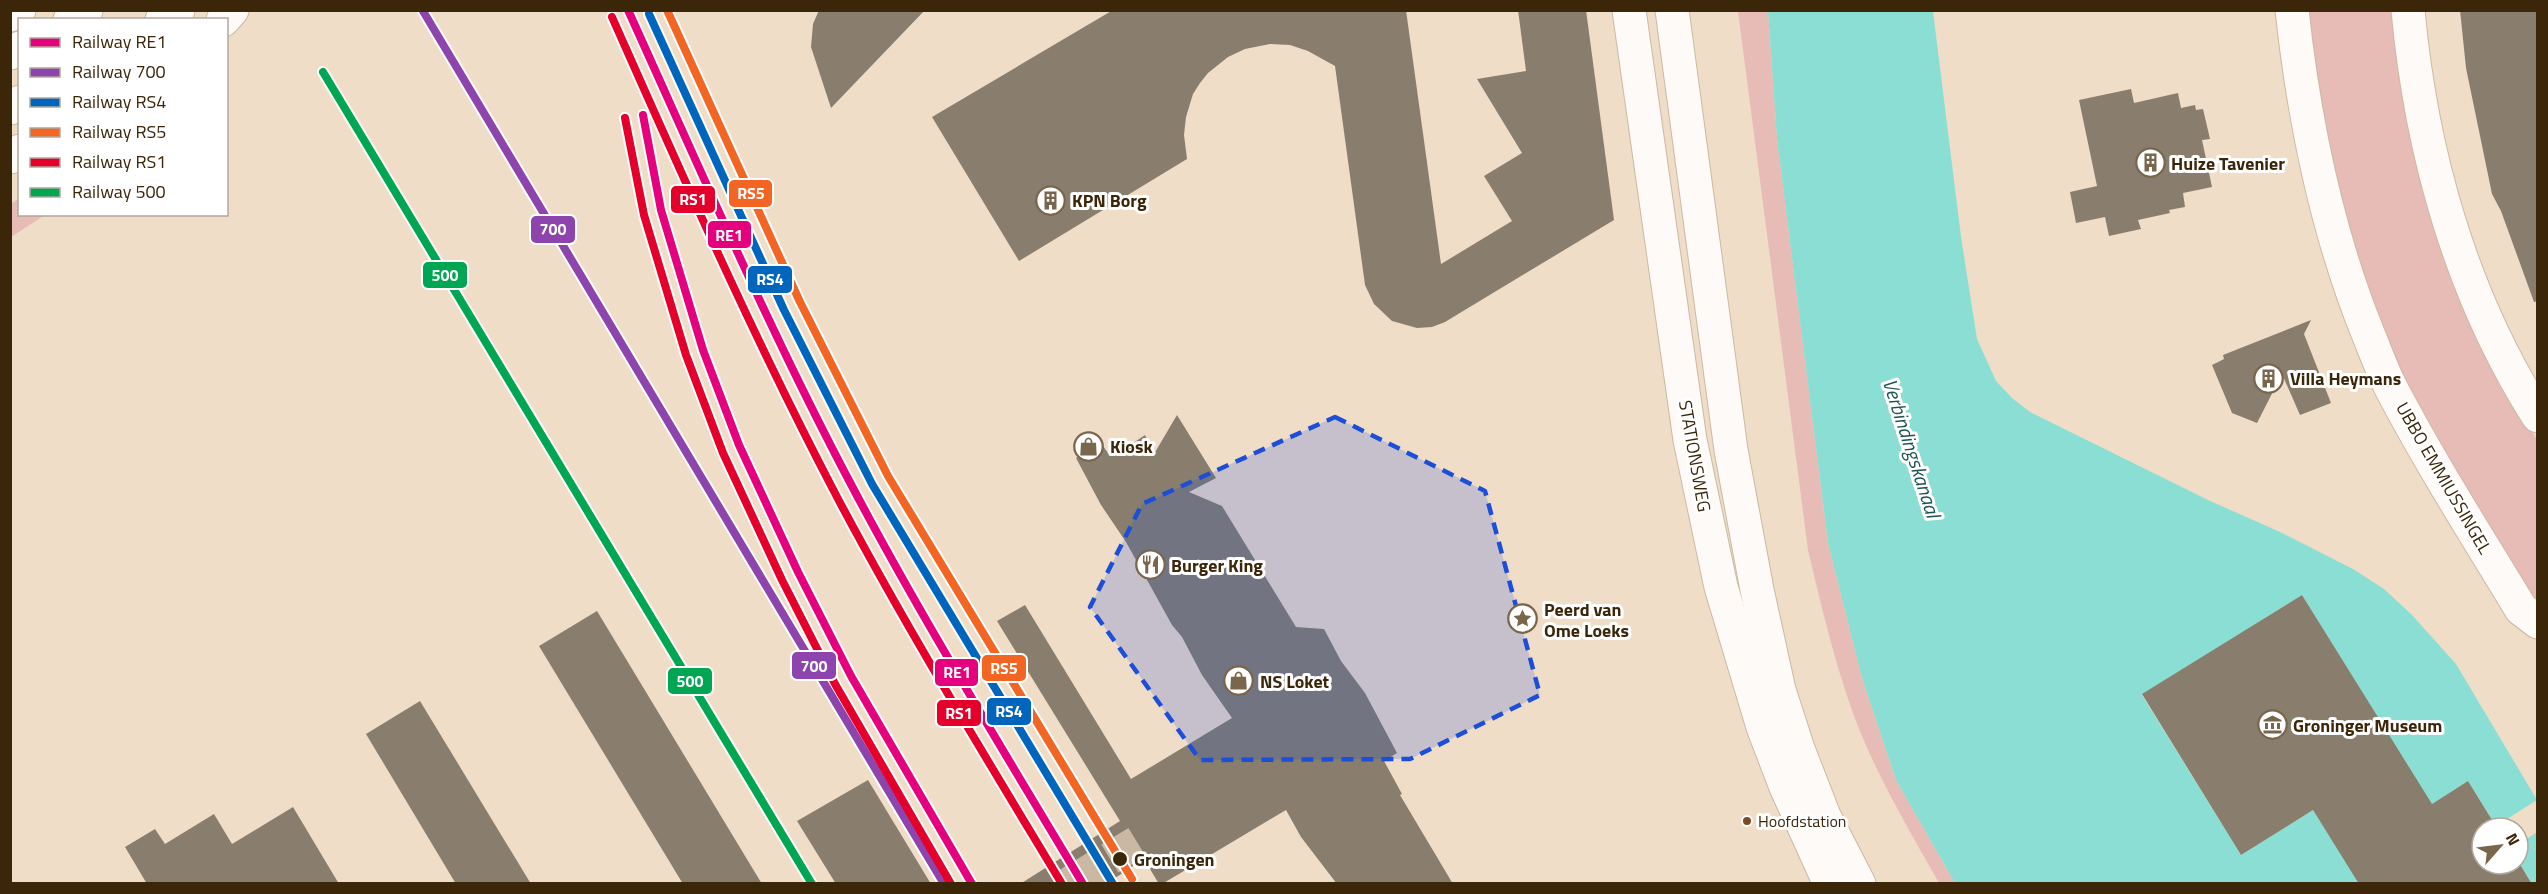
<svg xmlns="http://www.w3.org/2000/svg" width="2548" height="894" viewBox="0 0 2548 894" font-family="'Titillium Web',sans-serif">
  <rect width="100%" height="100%" fill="#efddc8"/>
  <g fill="#e7bbb6">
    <path d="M1738 11H1768L1777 138 1828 543 1862 678 1896 780 1955 883H1939C1908 828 1875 773 1853 713 1834 660 1821 605 1808 550Z"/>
    <path d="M2303 11H2396L2511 397 2537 440V607L2400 380 2339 214Z"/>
    <path d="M19 198 20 214 45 215 11 237V204Z"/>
  </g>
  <g fill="#8aded3">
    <path d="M1768 11H1933L1961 237 1977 339 1996 381 2012 398 2030 412 2208 500 2280 532 2353 569 2384 589 2412 615 2456 664 2537 800 2496 826 2468 781 2404 822 2401 755 2302 595 2142 695 2241 855 2313 810 2359 883H1955L1896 780 1862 678 1828 543 1777 138Z"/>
    <path d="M2537 832V883H2532L2518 861V845Z"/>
  </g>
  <g fill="#897e6d">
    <path d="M819 10H925L831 108 811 47 813 24Z"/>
    <path d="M1113 10H1406L1441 264 1512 221 1484 176 1522 153 1477 79 1526 71 1518 10H1586L1614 220 1445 322 1432 327 1417 328 1392 321 1374 304 1365 285 1335 66 1308 51 1290 45 1270 44 1245 49 1228 57 1208 73 1200 83 1193 94 1186 117 1184 135 1187 159 1019 261 932 117Z"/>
    <path d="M2460 10H2538V301L2534 302 2501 211 2492 194 2466 68Z"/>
    <path d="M2131 89 2134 103 2178 93 2181 108 2195 105 2196 110 2203 109 2210 139 2202 140 2212 187 2183 193 2185 207 2169 210 2170 213 2138 220 2141 229 2109 236 2105 217 2076 223 2070 192 2097 186 2079 100Z"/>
    <path d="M2311 320 2304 334 2331 403 2300 415 2282 374 2257 423 2232 413 2212 365 2224 359 2223 355Z"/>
    <path d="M1177 415 1216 478 1189 492 1222 506 1296 627 1324 629 1341 661 1365 693 1397 753 1384 761 1402 794 1400 795 1453 884H1337L1301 837 1286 810 1162 884H1159L1144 859 1106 884H1020L1120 821 997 621 1025 605 1131 779 1232 718 1202 675 1182 637 1172 625 1126 542 1101 505 1076 458 1101 443 1110 456H1114L1145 435 1154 454Z"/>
    <path d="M2302 595 2432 804 2468 781 2497 828H2482V864H2518V861L2532 884H2359L2313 810 2241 855 2142 694Z"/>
    <path d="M597 611 762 884H683L539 646Z"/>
    <path d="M420 701 531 884H456L366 734Z"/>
    <path d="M868 780 931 884H836L797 821Z"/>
    <path d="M293 807 339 884H147L125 847 155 829 165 844 214 814 232 844Z"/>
  </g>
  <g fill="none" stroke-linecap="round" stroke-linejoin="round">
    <path stroke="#cbb8a2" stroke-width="33" stroke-dasharray="33 16" stroke-linecap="butt" d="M1068 884 1137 842"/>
    <defs>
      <g id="street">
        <path d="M2292 10C2304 121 2327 233 2369 336 2376 353 2382 370 2390 386 2430 463 2477 536 2521 609L2538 622"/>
        <path d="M2408 10C2421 152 2461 295 2538 416"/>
      </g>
      <g id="secondary">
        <path d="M1629 10 1690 440 1721 587 1763 727 1786 787 1830 884"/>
        <path d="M1672 10 1731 450 1757 590 1779 690 1798 749 1824 816 1859 884"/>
        <path d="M10 15 19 10"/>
        <path d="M70 20 86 10"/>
        <path d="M162 20 178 10"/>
        <path d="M223 20 232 10"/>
        <path d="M10 53 20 48"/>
        <path d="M10 108 20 102"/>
        <path d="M10 157 20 151"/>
      </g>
    </defs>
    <use href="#street" stroke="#cbb9a3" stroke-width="35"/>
    <use href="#secondary" stroke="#cbb9a3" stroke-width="35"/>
    <use href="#street" stroke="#fdfaf7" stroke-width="33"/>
    <use href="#secondary" stroke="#fdfaf7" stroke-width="33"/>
    <defs>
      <g id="rail-1">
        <path d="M628 10C701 171 771 334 854 490 925 624 1005 753 1083 884"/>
        <path d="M643 115 661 210 703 350 739 445 798 572 851 676 972 884"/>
      </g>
      <path id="rail-2" d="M423 11 944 884"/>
      <path id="rail-3" d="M649 14 784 310 872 484 1113 884"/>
      <path id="rail-4" d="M667 10 800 302 888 476 1132 879"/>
      <g id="rail-5">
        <path d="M612 17C684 179 755 341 837 497 907 629 985 756 1062 884"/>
        <path d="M625 118 644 215 686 355 723 453 782 580 835 684 951 884"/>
      </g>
      <path id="rail-6" d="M323 72 812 884"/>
    </defs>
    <use href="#rail-1" stroke="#fff" stroke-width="12"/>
    <use href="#rail-2" stroke="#fff" stroke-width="12"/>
    <use href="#rail-3" stroke="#fff" stroke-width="12"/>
    <use href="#rail-4" stroke="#fff" stroke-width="12"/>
    <use href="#rail-5" stroke="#fff" stroke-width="12"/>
    <use href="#rail-6" stroke="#fff" stroke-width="12"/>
    <use href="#rail-1" stroke="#e5007d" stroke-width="8"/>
    <use href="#rail-2" stroke="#8e44ad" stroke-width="8"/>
    <use href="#rail-3" stroke="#0065bd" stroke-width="8"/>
    <use href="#rail-4" stroke="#f26522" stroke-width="8"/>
    <use href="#rail-5" stroke="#e4002b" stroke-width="8"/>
    <use href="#rail-6" stroke="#00a651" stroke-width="8"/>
  </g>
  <path fill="#1d4ed8" fill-opacity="0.2" stroke="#1d4ed8" stroke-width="4.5" stroke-dasharray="12 8" stroke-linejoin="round" d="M1335 417 1485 491 1540 695 1410 759 1200 760 1090 607 1142 504Z"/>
  <defs>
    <symbol id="building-ring" viewBox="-11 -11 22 22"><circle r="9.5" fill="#fff" stroke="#7a664c" stroke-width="1.5"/><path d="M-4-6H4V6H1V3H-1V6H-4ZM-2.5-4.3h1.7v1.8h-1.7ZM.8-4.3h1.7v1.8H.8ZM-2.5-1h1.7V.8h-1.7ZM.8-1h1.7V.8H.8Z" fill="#7a664c"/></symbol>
    <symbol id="shop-ring" viewBox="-11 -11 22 22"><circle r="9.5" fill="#fff" stroke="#7a664c" stroke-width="1.5"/><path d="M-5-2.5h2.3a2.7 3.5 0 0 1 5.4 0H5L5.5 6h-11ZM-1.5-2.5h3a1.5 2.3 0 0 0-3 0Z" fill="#7a664c"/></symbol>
    <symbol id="restaurant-ring" viewBox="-11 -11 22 22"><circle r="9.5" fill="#fff" stroke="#7a664c" stroke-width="1.5"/><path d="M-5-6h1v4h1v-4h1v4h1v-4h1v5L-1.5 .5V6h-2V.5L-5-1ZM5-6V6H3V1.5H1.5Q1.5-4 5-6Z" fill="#7a664c"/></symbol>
    <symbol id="sight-ring" viewBox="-11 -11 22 22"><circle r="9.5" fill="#fff" stroke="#7a664c" stroke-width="1.5"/><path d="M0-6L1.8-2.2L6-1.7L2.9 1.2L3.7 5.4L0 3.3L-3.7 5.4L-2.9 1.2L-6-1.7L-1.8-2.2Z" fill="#7a664c"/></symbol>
    <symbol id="museum-ring" viewBox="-11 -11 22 22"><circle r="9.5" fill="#fff" stroke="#7a664c" stroke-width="1.5"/><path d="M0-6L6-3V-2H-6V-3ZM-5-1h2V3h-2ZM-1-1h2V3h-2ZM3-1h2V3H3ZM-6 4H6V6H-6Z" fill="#7a664c"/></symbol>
  </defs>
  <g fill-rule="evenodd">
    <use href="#building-ring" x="2134" y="146" width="33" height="33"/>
    <use href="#building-ring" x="1034" y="184" width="33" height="33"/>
    <use href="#building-ring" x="2252" y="362" width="33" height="33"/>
    <use href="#shop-ring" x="1072" y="430" width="33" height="33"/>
    <use href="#restaurant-ring" x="1134" y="548" width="33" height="33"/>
    <use href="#sight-ring" x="1506" y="602" width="33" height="33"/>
    <use href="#shop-ring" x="1222" y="664" width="33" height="33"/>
    <use href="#museum-ring" x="2256" y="708" width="33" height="33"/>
  </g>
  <circle fill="#7a4b2a" stroke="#fff" stroke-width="2" cx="1747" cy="821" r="5"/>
  <circle fill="#3b260a" stroke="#fff" stroke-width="2" cx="1120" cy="859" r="8"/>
  <g text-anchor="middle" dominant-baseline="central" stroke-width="6" stroke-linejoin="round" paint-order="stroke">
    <g font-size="16" fill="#3b260a" stroke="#fff" text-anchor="start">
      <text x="1758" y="821">Hoofdstation</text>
    </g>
    <g font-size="18" font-weight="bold" fill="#3b260a" stroke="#fff" text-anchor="start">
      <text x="2171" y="163">Huize Tavenier</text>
      <text x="1072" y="200">KPN Borg</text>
      <text x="2290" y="378">Villa Heymans</text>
      <text x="1110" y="446">Kiosk</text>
      <text x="1171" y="565">Burger King</text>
      <text x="1544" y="609">Peerd van<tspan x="1544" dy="21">Ome Loeks</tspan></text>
      <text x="1260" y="681">NS Loket</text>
      <text x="2293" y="725">Groninger Museum</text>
    </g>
    <g font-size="18" fill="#3b260a" stroke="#fff">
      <text transform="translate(1695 456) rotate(80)">STATIONSWEG</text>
      <text transform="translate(2444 478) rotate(60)">UBBO EMMIUSSINGEL</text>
    </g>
    <g font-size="18" font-weight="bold" fill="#3b260a" stroke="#fff" text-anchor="start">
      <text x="1134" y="859">Groningen</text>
    </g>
    <g font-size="20" font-style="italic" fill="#1d5451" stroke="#fff">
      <text transform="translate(1912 448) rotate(72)">Verbindingskanaal</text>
    </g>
  </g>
  <g stroke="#fff" stroke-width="2">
    <rect x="728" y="179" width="45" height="29" rx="6" fill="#f26522"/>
    <rect x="670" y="185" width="46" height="29" rx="6" fill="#e4002b"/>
    <rect x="530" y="215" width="46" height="29" rx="6" fill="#8e44ad"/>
    <rect x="707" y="220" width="45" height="29" rx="6" fill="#e5007d"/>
    <rect x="422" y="261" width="46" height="28" rx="6" fill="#00a651"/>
    <rect x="747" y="265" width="46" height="29" rx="6" fill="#0065bd"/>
    <rect x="791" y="651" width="46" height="29" rx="6" fill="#8e44ad"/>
    <rect x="981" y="654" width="46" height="28" rx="6" fill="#f26522"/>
    <rect x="934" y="658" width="45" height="29" rx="6" fill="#e5007d"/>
    <rect x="667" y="667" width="46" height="28" rx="6" fill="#00a651"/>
    <rect x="986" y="697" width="46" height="29" rx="6" fill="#0065bd"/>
    <rect x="936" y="699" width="46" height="28" rx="6" fill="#e4002b"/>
  </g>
  <g font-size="16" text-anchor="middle" font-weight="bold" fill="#fff">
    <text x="751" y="199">RS5</text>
    <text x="693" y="205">RS1</text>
    <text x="553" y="235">700</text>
    <text x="729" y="241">RE1</text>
    <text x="445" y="281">500</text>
    <text x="770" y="285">RS4</text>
    <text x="814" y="672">700</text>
    <text x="1004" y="674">RS5</text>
    <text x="957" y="678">RE1</text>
    <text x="690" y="687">500</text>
    <text x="1009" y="717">RS4</text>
    <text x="959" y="719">RS1</text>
  </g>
  <rect width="2548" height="894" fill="none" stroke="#3b260a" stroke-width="24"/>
  <rect x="18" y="18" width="210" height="198" fill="#ffffff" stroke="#b1a89d" stroke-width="1.5"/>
  <rect x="30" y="38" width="30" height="9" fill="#e5007d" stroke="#b1a89d" stroke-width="1.5"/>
  <text x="72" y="48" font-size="18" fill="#3b260a">Railway RE1</text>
  <rect x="30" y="68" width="30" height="9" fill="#8e44ad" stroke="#b1a89d" stroke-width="1.5"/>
  <text x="72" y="78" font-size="18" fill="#3b260a">Railway 700</text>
  <rect x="30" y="98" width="30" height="9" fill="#0065bd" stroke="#b1a89d" stroke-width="1.5"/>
  <text x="72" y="108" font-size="18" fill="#3b260a">Railway RS4</text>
  <rect x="30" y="128" width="30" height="9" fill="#f26522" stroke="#b1a89d" stroke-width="1.5"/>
  <text x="72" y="138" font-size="18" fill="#3b260a">Railway RS5</text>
  <rect x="30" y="158" width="30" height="9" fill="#e4002b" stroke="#b1a89d" stroke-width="1.5"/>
  <text x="72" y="168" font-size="18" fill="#3b260a">Railway RS1</text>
  <rect x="30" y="188" width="30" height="9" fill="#00a651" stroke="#b1a89d" stroke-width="1.5"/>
  <text x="72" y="198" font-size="18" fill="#3b260a">Railway 500</text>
  <g transform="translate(2500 846) rotate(62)"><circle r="28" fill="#ffffff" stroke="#b1a89d" stroke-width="1.5"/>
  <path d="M0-4.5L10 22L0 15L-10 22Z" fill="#7a664c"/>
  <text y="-9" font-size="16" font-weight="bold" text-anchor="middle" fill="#3b260a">N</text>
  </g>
</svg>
